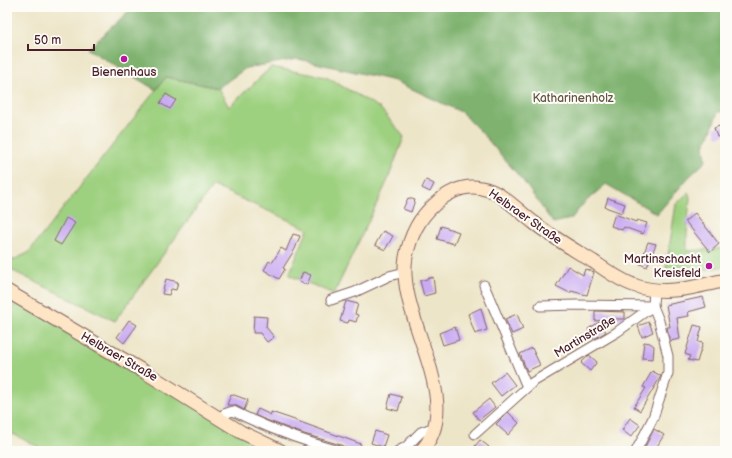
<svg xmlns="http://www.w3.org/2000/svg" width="732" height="458" viewBox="0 0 732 458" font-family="'Balsamiq Sans',sans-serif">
  <rect width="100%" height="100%" fill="#fdfcf7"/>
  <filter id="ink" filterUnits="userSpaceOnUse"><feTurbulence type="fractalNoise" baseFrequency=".025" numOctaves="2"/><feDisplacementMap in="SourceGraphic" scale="8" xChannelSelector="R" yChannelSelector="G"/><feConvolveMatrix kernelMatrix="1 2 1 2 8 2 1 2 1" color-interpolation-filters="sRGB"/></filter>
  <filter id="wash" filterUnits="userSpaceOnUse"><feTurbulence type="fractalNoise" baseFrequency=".012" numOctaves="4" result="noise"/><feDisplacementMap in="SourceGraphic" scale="16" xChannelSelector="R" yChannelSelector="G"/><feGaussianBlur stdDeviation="0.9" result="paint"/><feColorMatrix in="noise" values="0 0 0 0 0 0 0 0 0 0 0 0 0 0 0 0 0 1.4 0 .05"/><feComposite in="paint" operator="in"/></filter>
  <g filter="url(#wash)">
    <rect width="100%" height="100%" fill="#ede5c8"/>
    <g fill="#9dd07f" stroke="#747855">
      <path d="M271 67 326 77 380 108 404 137 387 182 334 294 289 275 308 229 213 186 115 321 7 268V263L28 253 166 77 218 88 229 107Z"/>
      <path d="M688 193 690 197 687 233V251L725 248V266L699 271 684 276 666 268 676 204Z"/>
      <path d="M16 301 281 451H46L7 431V316Z"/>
    </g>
    <path fill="#7eb26e" stroke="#64684c" d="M133 7H725V111L718 112 709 136 704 145 706 161 688 178 657 214 606 184 584 203 571 219 553 223 524 182 482 133 461 112 395 81 298 59 246 68 218 88 166 77 156 90 88 49Z"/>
    <g id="blocks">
      <g fill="#c9abf2">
        <path d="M166 94 176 100 170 109 160 103Z"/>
        <path d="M725 124V135L717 137 714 128Z"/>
        <path d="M426 180 434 184 430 192 422 188Z"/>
        <path d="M408 198 415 200 411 212 403 209Z"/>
        <path d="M608 198 625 204 622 213 605 207Z"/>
        <path d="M695 213 719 244 710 252 685 221Z"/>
        <path d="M615 214 636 222 637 220 647 223 643 234 624 227 622 230 611 226Z"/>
        <path d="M66 218 75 223 61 245 54 241Z"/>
        <path d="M441 226 459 232 454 244 437 239Z"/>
        <path d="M383 231 393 236 385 250 375 245Z"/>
        <path d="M293 234 300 236 295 249 283 268 285 269 279 279 264 270 269 261 272 263 281 248 286 251Z"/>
        <path d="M648 242 656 244 647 267 640 264Z"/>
        <path d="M568 266 583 275 585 269 594 272 587 295 571 291 570 293 556 286Z"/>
        <path d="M303 272 311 275 307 285 299 282Z"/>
        <path d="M433 277 435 293 424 296 420 281Z"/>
        <path d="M166 279 178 282 176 290 171 289 169 295 162 294Z"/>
        <path d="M703 297 706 307 688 312 689 316 677 318 680 339 670 341 667 327H670L666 305Z"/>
        <path d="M346 301 358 304 355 314 358 315 356 322 349 320 348 323 340 321Z"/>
        <path d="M481 308 487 330 475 334 468 314Z"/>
        <path d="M595 311 625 312V319H605V320L595 321Z"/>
        <path d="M517 314 523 329 512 334 505 319Z"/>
        <path d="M254 316 267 317 266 327 274 337 267 342 260 333H253Z"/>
        <path d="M129 320 137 325 124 343 117 337Z"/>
        <path d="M599 322 606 332 594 339 588 329Z"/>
        <path d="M649 322 653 332 642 337 638 326Z"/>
        <path d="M694 325 702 327 698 342 703 343 697 362 688 360 690 356 685 354Z"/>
        <path d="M455 327 459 340 443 345 439 333Z"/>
        <path d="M644 342 650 343 654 346 653 359 642 358Z"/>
        <path d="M532 348 540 365 527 371 520 354Z"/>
        <path d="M589 355 597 362 590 371 581 363Z"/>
        <path d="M652 371 661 376 640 411 634 407 646 388 643 387Z"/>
        <path d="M505 372 515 385 501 396 491 383Z"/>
        <path d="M231 394 248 400 244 410 235 405H227Z"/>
        <path d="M391 394 402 397 398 411 387 408Z"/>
        <path d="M489 399 495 407 479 420 473 412Z"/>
        <path d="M258 409 271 415V412L289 418 361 444 358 451H352L341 445 301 433 261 418 255 415Z"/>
        <path d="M508 412 519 423 508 435 496 424Z"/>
        <path d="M630 418 640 425 631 437 622 430Z"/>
        <path d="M654 429 664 435 654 451H643Z"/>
        <path d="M375 431 387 435 383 447 371 443Z"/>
        <path d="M480 440 489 447 486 451H471Z"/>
      </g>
    </g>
  </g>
  <g filter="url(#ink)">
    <use href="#blocks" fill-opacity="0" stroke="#836462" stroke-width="1"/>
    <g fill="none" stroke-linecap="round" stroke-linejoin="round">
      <defs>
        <g id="street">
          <path d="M484 285 527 387"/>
          <path d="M331 300 355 292 389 276 405 272"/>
          <path d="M540 306 576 305 653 306"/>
          <path d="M220 420 224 414 233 411C267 428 303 441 339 451"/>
          <path d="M475 434 533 382 617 332 653 306"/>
          <path d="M398 451 406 447 421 432 435 427"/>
          <path d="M636 451 653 418 668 373V356L659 321 653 306 654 290"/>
        </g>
        <g id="secondary">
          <path d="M7 291 148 374 241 432 281 451"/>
          <path d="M421 451C468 402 395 316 406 257 410 237 419 218 434 205 447 193 462 184 481 188 501 191 517 210 533 222 552 237 573 249 594 262 607 271 621 281 636 286 665 296 696 287 725 280"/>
        </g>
      </defs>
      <use href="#street" stroke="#836462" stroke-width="11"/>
      <use href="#secondary" stroke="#836462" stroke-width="15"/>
      <use href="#street" stroke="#fff" stroke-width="9"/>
      <use href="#secondary" stroke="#fee5c5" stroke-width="13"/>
    </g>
  </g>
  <g fill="#b5179e" stroke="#fdfcf7" stroke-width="1.5">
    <circle cx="124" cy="59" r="4"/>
    <circle cx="709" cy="266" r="4"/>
  </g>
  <g text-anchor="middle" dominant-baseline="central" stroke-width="4" stroke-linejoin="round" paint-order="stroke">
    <g font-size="12" fill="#4a1f2b" stroke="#fdfcf7">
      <text x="124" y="72">Bienenhaus</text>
      <text x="701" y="259" text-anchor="end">Martinschacht<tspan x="701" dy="14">Kreisfeld</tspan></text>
    </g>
    <g font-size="12" fill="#635444" stroke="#fdfcf7">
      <text x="573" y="98">Katharinenholz</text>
    </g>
    <g font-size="12" fill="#4a1f2b" stroke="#fdfcf7">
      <text transform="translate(525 217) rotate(35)">Helbraer Straße</text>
      <text transform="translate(585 337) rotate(-31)">Martinstraße</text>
      <text transform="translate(119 357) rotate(30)">Helbraer Straße</text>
    </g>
  </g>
  <rect width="732" height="458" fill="none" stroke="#fdfcf7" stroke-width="24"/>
  <path d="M28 44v6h66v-6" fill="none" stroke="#4a1f2b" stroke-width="2"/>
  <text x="34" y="44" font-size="12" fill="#4a1f2b" stroke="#fdfcf7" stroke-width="3" paint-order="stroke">50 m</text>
</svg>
